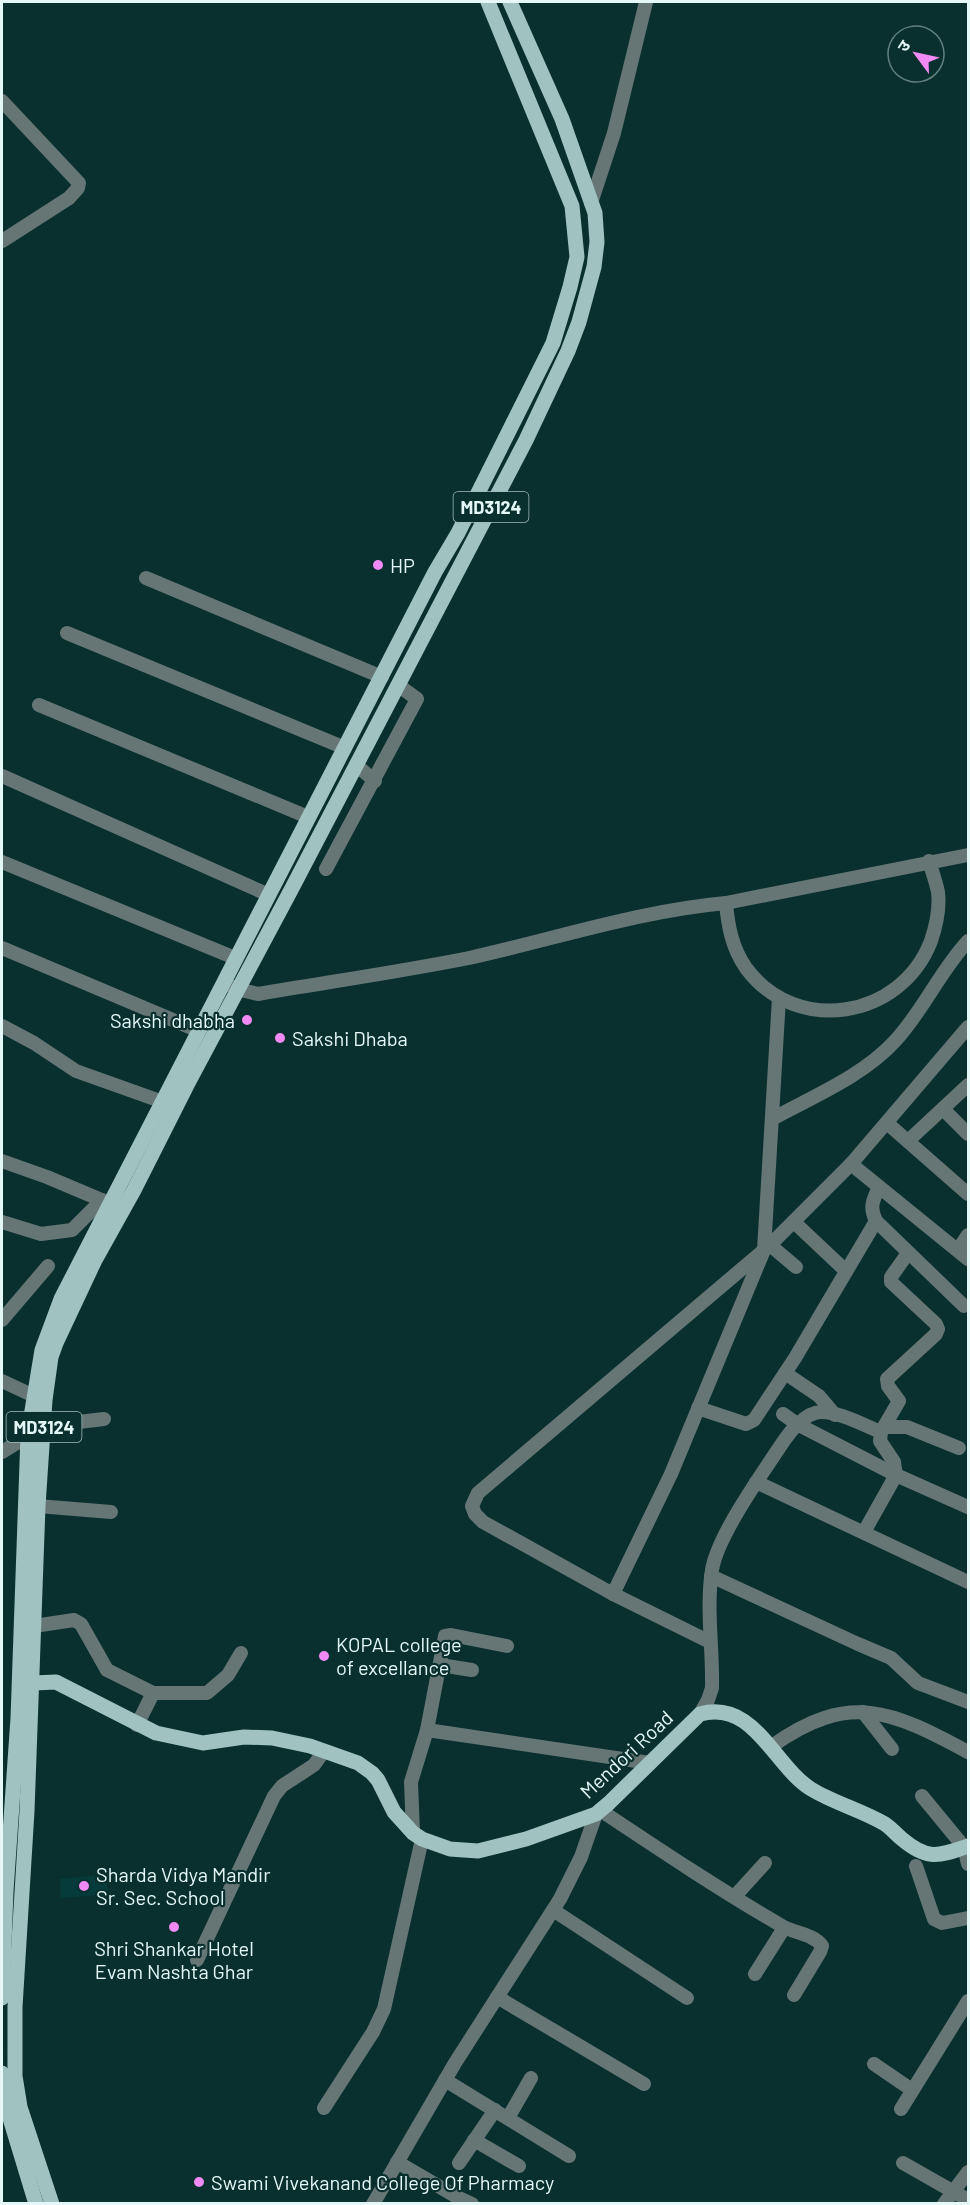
<svg xmlns="http://www.w3.org/2000/svg" width="970" height="2205" viewBox="0 0 970 2205" font-family="Barlow,'Noto Sans Devanagari',sans-serif">
  <rect width="100%" height="100%" fill="#09302f"/>
  <path fill="#053c3b" d="M106 1875 108 1894 61 1898 60 1879Z"/>
  <g fill="none" stroke-linecap="round" stroke-linejoin="round">
    <g stroke="#657675" stroke-width="14">
      <path d="M2 101 79 183 78 188 69 198 2 241"/>
      <path d="M591 203 614 133 646 2"/>
      <path d="M146 578 382 677"/>
      <path d="M67 633 345 748"/>
      <path d="M39 705 308 817"/>
      <path d="M356 765 375 781"/>
      <path d="M2 776 269 895"/>
      <path d="M2 862 235 958"/>
      <path d="M326 869 417 699 398 685"/>
      <path d="M726 903C728 926 732 948 746 968 796 1036 901 1019 931 941 936 926 940 908 938 892 936 882 932 871 929 861"/>
      <path d="M2 948 199 1031"/>
      <path d="M224 983 237 989 258 994C328 982 399 972 469 958 555 939 638 911 726 903L968 855"/>
      <path d="M2 1026 34 1043 76 1071 163 1102"/>
      <path d="M943 1109 968 1134"/>
      <path d="M772 1119C814 1096 863 1076 895 1041 923 1011 940 971 968 941"/>
      <path d="M887 1123 968 1194"/>
      <path d="M908 1141 968 1085"/>
      <path d="M2 1161 47 1177 111 1204"/>
      <path d="M851 1164 968 1259"/>
      <path d="M879 1187C873 1200 869 1207 876 1221L964 1306"/>
      <path d="M2 1222 41 1234 72 1230 102 1200"/>
      <path d="M794 1222 846 1271"/>
      <path d="M770 1245 796 1267"/>
      <path d="M958 1250 968 1235"/>
      <path d="M2 1320 48 1266"/>
      <path d="M785 1373 819 1396 835 1415"/>
      <path d="M2 1381 34 1396"/>
      <path d="M698 1408 746 1424 754 1420 795 1358 876 1221"/>
      <path d="M783 1414 797 1424 896 1475 968 1507"/>
      <path d="M884 1427H907L959 1448"/>
      <path d="M2 1452 44 1426 104 1419"/>
      <path d="M756 1482 968 1582"/>
      <path d="M38 1506 111 1512"/>
      <path d="M864 1532 896 1475 894 1462 880 1441 881 1432 899 1401 888 1386 887 1379 936 1334 938 1329 936 1324 891 1282V1277L908 1253"/>
      <path d="M711 1576 858 1644 891 1658 918 1683 968 1702"/>
      <path d="M613 1594 671 1474 764 1250 779 998"/>
      <path d="M34 1626 74 1620 81 1624 107 1670 153 1693"/>
      <path d="M710 1642 613 1594 483 1522 475 1514 472 1506 478 1493 770 1245 851 1164 968 1027"/>
      <path d="M440 1665 472 1670"/>
      <path d="M863 1712 892 1749"/>
      <path d="M700 1714 708 1700 712 1688C713 1649 706 1609 712 1570 717 1538 757 1481 775 1454 782 1444 788 1433 797 1425 803 1419 812 1412 821 1412 840 1412 863 1425 881 1432"/>
      <path d="M137 1725 153 1693H207L228 1675 241 1653"/>
      <path d="M427 1730 650 1763"/>
      <path d="M772 1746C849 1691 892 1711 968 1752"/>
      <path d="M922 1796 964 1847 968 1864"/>
      <path d="M600 1810C660 1850 720 1890 782 1926 794 1933 814 1934 822 1946L820 1952 794 1995"/>
      <path d="M413 1833 411 1782 427 1730 445 1636 451 1635 507 1646"/>
      <path d="M916 1866 934 1919 942 1923 968 1918"/>
      <path d="M735 1896 765 1863"/>
      <path d="M553 1910 687 1998"/>
      <path d="M197 1960 274 1796 282 1786 314 1765 324 1751"/>
      <path d="M755 1974 784 1928"/>
      <path d="M497 1997 644 2084"/>
      <path d="M874 2064 912 2090"/>
      <path d="M445 2080 569 2156"/>
      <path d="M324 2108 373 2032 384 2009 422 1839"/>
      <path d="M901 2109 968 2001"/>
      <path d="M508 2118 531 2078"/>
      <path d="M474 2140 519 2166"/>
      <path d="M397 2162 457 2197 472 2204"/>
      <path d="M459 2163 495 2110"/>
      <path d="M903 2163 968 2200"/>
      <path d="M373 2204 455 2063 560 1899 581 1857 596 1814"/>
      <path d="M944 2204 968 2172"/>
    </g>
    <g stroke="#a0c2c0" stroke-width="15">
      <path d="M33 1683 56 1682 156 1733 203 1743 244 1737 272 1738 310 1746 358 1763 372 1773 378 1780 394 1812 413 1833 422 1839 450 1849 478 1851 526 1839 596 1814 609 1803 700 1714C754 1699 774 1766 811 1789 834 1803 861 1810 885 1824 891 1828 896 1834 902 1839 928 1861 939 1856 968 1846"/>
      <path d="M2 1998 6 1891 18 1718 28 1435 42 1350 61 1299 435 572 458 533 553 343 570 287 577 257 572 206 488 2"/>
      <path d="M2 2073 5 2102 36 2204"/>
      <path d="M52 2204 20 2107 15 2076V2007L27 1811 38 1506 45 1400 51 1357 56 1343 95 1260 134 1190 187 1085 291 890 526 440 568 351 579 322 594 267 597 242 595 213 562 119 510 2"/>
    </g>
  </g>
  <g fill="#f18af4" stroke="#09302f" stroke-width="2">
    <circle cx="378" cy="565" r="6"/>
    <circle cx="247" cy="1020" r="6"/>
    <circle cx="280" cy="1038" r="6"/>
    <circle cx="324" cy="1656" r="6"/>
    <circle cx="84" cy="1886" r="6"/>
    <circle cx="174" cy="1927" r="6"/>
    <circle cx="199" cy="2182" r="6"/>
  </g>
  <g text-anchor="middle" dominant-baseline="central" stroke-width="4.5" stroke-linejoin="round" paint-order="stroke">
    <g fill="#09302f" stroke="#a2bcbb" stroke-width="1.5">
      <rect x="453.5" y="492" width="75" height="30" rx="4.5"/>
      <rect x="6.5" y="1412" width="75" height="30" rx="4.5"/>
    </g>
    <g font-size="18" font-weight="bold" fill="#e4f8f7">
      <text x="491" y="507">MD3124</text>
      <text x="44" y="1427">MD3124</text>
    </g>
    <g font-size="20" fill="#e4f8f7" stroke="#09302f" text-anchor="start">
      <text x="390" y="565">HP</text>
      <text x="235" y="1020" text-anchor="end">Sakshi dhabha</text>
      <text x="292" y="1038">Sakshi Dhaba</text>
      <text x="336" y="1644">KOPAL college<tspan x="336" dy="23">of excellance</tspan></text>
      <text x="96" y="1874">Sharda Vidya Mandir<tspan x="96" dy="23">Sr. Sec. School</tspan></text>
      <text x="174" y="1948" text-anchor="middle">Shri Shankar Hotel<tspan x="174" dy="23">Evam Nashta Ghar</tspan></text>
      <text x="211" y="2182">Swami Vivekanand College Of Pharmacy</text>
    </g>
    <g font-size="20" fill="#e4f8f7" stroke="#09302f">
      <text transform="translate(626 1754) rotate(-43)">Mendori Road</text>
    </g>
  </g>
  <rect width="970" height="2205" fill="none" stroke="#e4f8f7" stroke-width="6"/>
  <g transform="translate(916 54) rotate(303)"><circle r="28" fill="#09302f" stroke="#61807f" stroke-width="1.5"/>
  <path d="M0-4.5L10 22L0 15L-10 22Z" fill="#f18af4"/>
  <text y="-9" font-size="16" font-weight="bold" text-anchor="middle" fill="#e4f8f7">उ</text>
  </g>
</svg>
